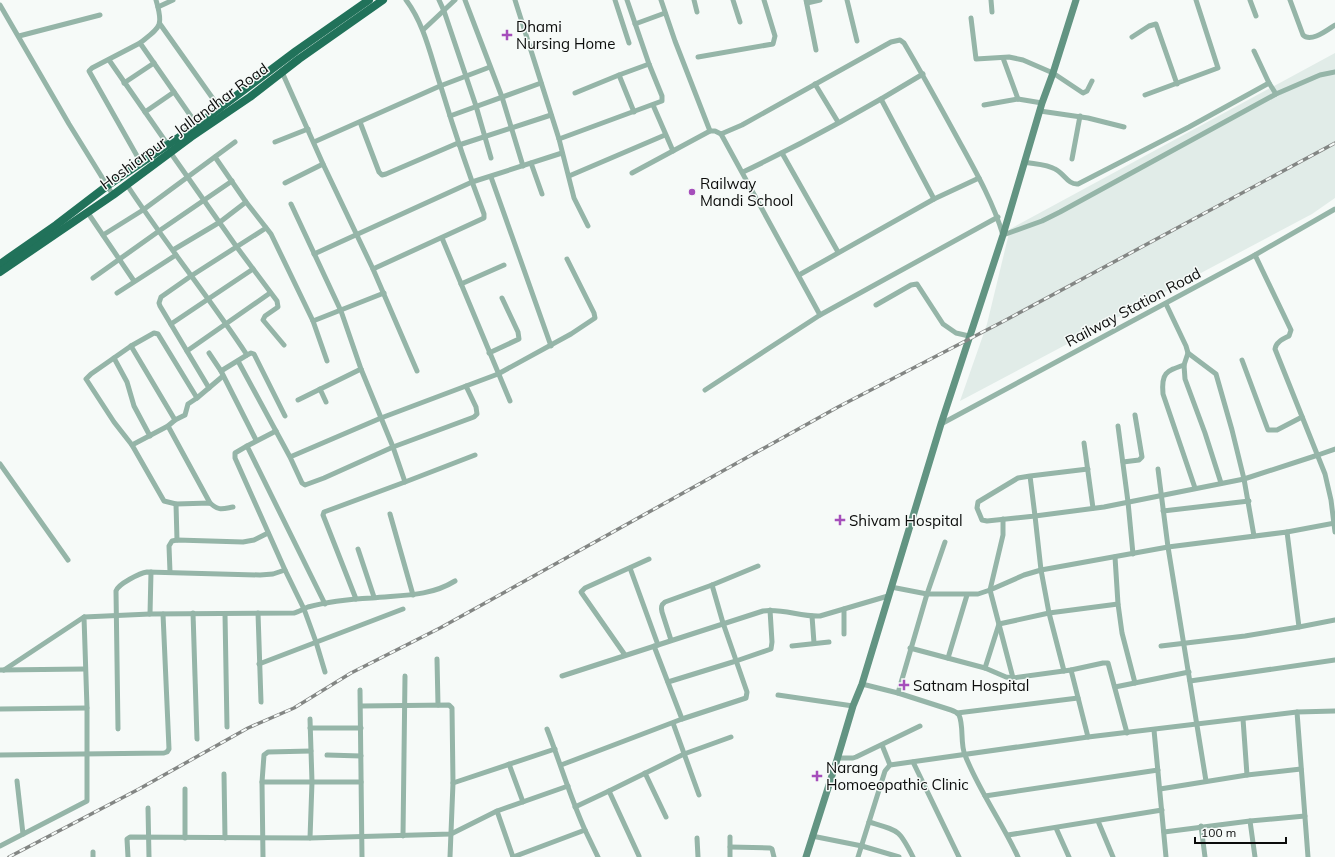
<svg xmlns="http://www.w3.org/2000/svg" width="1335" height="857" viewBox="0 0 1335 857" font-family="Mulish,sans-serif">
  <rect width="100%" height="100%" fill="#f6faf8"/>
  <path fill="#e1ece8" d="M1335 53V198L1312 214 960 401 987 324 1010 229Z"/>
  <g fill="none" stroke-linecap="round" stroke-linejoin="round">
    <g stroke="#95b5a8" stroke-width="5">
      <path d="M156 0C164 27 160 27 140 43L197 125"/>
      <path d="M439 0 444 11 476 106 491 158"/>
      <path d="M465 0 502 97 523 166"/>
      <path d="M515 0 559 139 574 198 588 226"/>
      <path d="M615 0 629 43"/>
      <path d="M661 0 675 41 710 131"/>
      <path d="M694 0 697 12"/>
      <path d="M733 0 740 22"/>
      <path d="M806 0 816 50"/>
      <path d="M847 0 857 41"/>
      <path d="M991 0 992 12"/>
      <path d="M1250 0 1256 16"/>
      <path d="M1290 0 1303 35C1311 43 1327 30 1335 25"/>
      <path d="M807 3 820 0"/>
      <path d="M0 5 69 124 113 195"/>
      <path d="M158 7 173 0"/>
      <path d="M971 18 976 59 1009 57 1023 60 1053 73 1083 93 1087 91 1092 81"/>
      <path d="M160 24 221 110"/>
      <path d="M635 24 665 13"/>
      <path d="M423 30 455 0"/>
      <path d="M19 36 100 15"/>
      <path d="M1132 37 1149 26 1156 24 1177 84"/>
      <path d="M140 43 92 68 89 71 141 163"/>
      <path d="M1254 51 1269 83 1276 94"/>
      <path d="M698 57 773 44 775 36 764 0"/>
      <path d="M1003 58 1018 99"/>
      <path d="M109 60 168 145"/>
      <path d="M282 72 323 164 373 269 417 371"/>
      <path d="M619 75 634 112"/>
      <path d="M124 83 154 63"/>
      <path d="M815 84 838 122"/>
      <path d="M575 93 619 75 649 64"/>
      <path d="M1145 95 1218 68 1196 0"/>
      <path d="M881 99 934 199"/>
      <path d="M653 105 673 151"/>
      <path d="M984 105 1018 99 1042 103"/>
      <path d="M1040 111 1088 118 1124 127"/>
      <path d="M145 112 174 92"/>
      <path d="M450 116 541 83"/>
      <path d="M360 122 379 172 382 175 386 174 458 143"/>
      <path d="M721 134 820 315 998 217"/>
      <path d="M559 139 662 101V96L649 64 627 0"/>
      <path d="M275 142 308 129"/>
      <path d="M314 142 440 86 490 67"/>
      <path d="M459 145 551 115"/>
      <path d="M170 152 236 246 277 301 278 307 265 316 263 320 284 345"/>
      <path d="M782 153 838 252"/>
      <path d="M215 157 246 202 271 234 313 321 327 361"/>
      <path d="M1072 159 1080 116"/>
      <path d="M1024 162C1034 164 1047 164 1055 169 1064 173 1068 185 1078 184L1189 127 1269 83"/>
      <path d="M531 163 542 194"/>
      <path d="M743 172C804 143 864 110 923 74"/>
      <path d="M632 173 710 131H715L721 134 742 125 891 42 900 40 904 43C923 75 941 108 959 141 976 172 993 202 1003 235L1042 221 1060 212 1276 94 1320 75 1335 72"/>
      <path d="M569 176 665 135"/>
      <path d="M491 177 551 346"/>
      <path d="M285 183 323 164"/>
      <path d="M127 185C165 243 209 297 247 355"/>
      <path d="M291 204 341 311 361 369 393 447 405 482"/>
      <path d="M88 213 134 281"/>
      <path d="M103 235 143 210 235 142"/>
      <path d="M442 238 510 401"/>
      <path d="M173 250 220 222 246 202"/>
      <path d="M314 254 472 182 562 153"/>
      <path d="M1255 255 1291 330 1289 336C1283 339 1276 342 1275 349L1325 474 1331 500 1335 532"/>
      <path d="M373 269 484 218V214C468 172 454 130 441 87 431 58 425 25 406 0"/>
      <path d="M799 275 934 199 979 178"/>
      <path d="M93 278 159 231 232 181"/>
      <path d="M461 284 504 265"/>
      <path d="M117 293 176 255"/>
      <path d="M1166 304 1186 346 1188 353 1184 365 1185 379 1205 433 1221 483"/>
      <path d="M876 305 911 285 917 284 943 324 956 333 969 336"/>
      <path d="M313 321 384 293"/>
      <path d="M171 324 253 269"/>
      <path d="M131 346 175 420 168 426 132 445"/>
      <path d="M187 351 270 293"/>
      <path d="M209 353 221 371 256 440"/>
      <path d="M489 353 519 339 518 332 502 298"/>
      <path d="M1188 353 1216 374 1232 430 1244 479 1254 536"/>
      <path d="M114 358 127 382 134 406 150 436"/>
      <path d="M1242 360 1268 430H1277L1302 417"/>
      <path d="M238 361 290 457 302 483 305 485 324 478 393 447 474 417 477 414 476 407 466 386 381 418 290 457"/>
      <path d="M1184 365C1166 371 1161 373 1163 394L1195 488"/>
      <path d="M221 371 247 355 251 353 254 354 285 416"/>
      <path d="M223 376 197 398 158 334 154 333 131 346 91 374 86 379 114 422 132 445 164 501 176 504 210 503C219 511 222 509 233 507"/>
      <path d="M466 386 498 374 571 334 595 318 594 313 567 259"/>
      <path d="M209 388 160 306 159 303 161 297 191 276 266 228"/>
      <path d="M320 389 326 402"/>
      <path d="M705 390 820 315"/>
      <path d="M298 400 361 369"/>
      <path d="M175 420 185 415 188 404 197 398"/>
      <path d="M941 424 1255 255 1335 209"/>
      <path d="M168 426 210 503"/>
      <path d="M1118 426 1128 502 1133 554"/>
      <path d="M276 431 247 446 325 604"/>
      <path d="M1084 443 1093 508"/>
      <path d="M247 446 235 453V458L285 570 304 609 316 642 325 672"/>
      <path d="M1123 462 1139 460 1142 457 1135 415"/>
      <path d="M0 464 68 560"/>
      <path d="M1158 469 1168 547 1206 781"/>
      <path d="M1030 476 1035 516 987 521 982 520 977 508 978 502 1018 478 1030 476 1088 469"/>
      <path d="M176 504 177 540"/>
      <path d="M1163 511 1249 501"/>
      <path d="M390 514 413 595"/>
      <path d="M1003 519V535L990 590 1013 678 1071 670 1103 663H1108L1127 733"/>
      <path d="M1287 532 1335 523"/>
      <path d="M358 549 374 597"/>
      <path d="M1115 557 1118 604 1122 633 1135 683"/>
      <path d="M630 568 658 645"/>
      <path d="M170 572 169 546 172 541 177 540 243 542 254 540 268 533"/>
      <path d="M891 587 927 594H978L990 590 1024 575 1041 570 1168 547 1287 532 1299 627 1335 620"/>
      <path d="M356 599 323 515 324 512 405 482 475 455"/>
      <path d="M844 609V634"/>
      <path d="M193 613 197 739"/>
      <path d="M258 613 261 702"/>
      <path d="M150 614 151 572"/>
      <path d="M225 614 227 727"/>
      <path d="M812 616 814 643"/>
      <path d="M671 640 662 612C661 607 661 605 665 602L712 585 758 566"/>
      <path d="M654 646 682 719"/>
      <path d="M792 646 829 642"/>
      <path d="M1161 646 1245 636 1299 627"/>
      <path d="M910 648 985 668 1006 677 1013 678"/>
      <path d="M625 655 581 592 585 588 649 559"/>
      <path d="M948 658 967 595"/>
      <path d="M437 659 438 705"/>
      <path d="M259 664 403 609"/>
      <path d="M985 668 999 624 1049 613 1118 604"/>
      <path d="M0 670 85 669"/>
      <path d="M4 670 84 617"/>
      <path d="M1071 670 1088 737"/>
      <path d="M1064 671 1049 613 1041 570 1035 516 1104 507 1244 479 1318 455 1335 449"/>
      <path d="M562 676 763 611C782 608 801 617 820 616L888 596"/>
      <path d="M1190 681 1335 660"/>
      <path d="M668 682 736 661 771 649 772 642 770 610"/>
      <path d="M862 684 898 693 951 710C954 711 957 712 959 715 964 726 960 744 965 755 979 791 1002 822 1018 857"/>
      <path d="M1115 687 1189 672"/>
      <path d="M360 690 362 857"/>
      <path d="M898 693 927 594 945 542"/>
      <path d="M778 695 853 706"/>
      <path d="M361 706 449 705 452 708 453 783 450 857"/>
      <path d="M0 709 87 708"/>
      <path d="M957 713 1078 698"/>
      <path d="M310 719 312 782 310 838"/>
      <path d="M1243 719 1247 775"/>
      <path d="M673 723 699 795"/>
      <path d="M310 728H361"/>
      <path d="M118 729 116 591C118 584 140 573 147 572L260 575 273 574 285 570"/>
      <path d="M1154 730 1166 857"/>
      <path d="M882 745 890 765"/>
      <path d="M0 755 164 753 167 752 169 749 163 614"/>
      <path d="M327 755 361 756"/>
      <path d="M838 758H853L856 757 920 726"/>
      <path d="M913 762 959 857"/>
      <path d="M509 764 523 802"/>
      <path d="M561 765 682 719 746 698 747 692 723 623 712 585"/>
      <path d="M645 773 666 817"/>
      <path d="M224 774 225 838"/>
      <path d="M17 781 23 834"/>
      <path d="M262 782H361"/>
      <path d="M453 783 555 749"/>
      <path d="M1160 789 1247 775 1301 769"/>
      <path d="M609 791 684 754 731 737"/>
      <path d="M985 796 1158 770"/>
      <path d="M575 807 609 791 639 856"/>
      <path d="M148 808 149 857"/>
      <path d="M497 811 513 857"/>
      <path d="M1098 821 1113 857"/>
      <path d="M1250 821 1255 857"/>
      <path d="M869 822C899 831 899 829 913 857"/>
      <path d="M1201 826 1205 857"/>
      <path d="M1056 828 1069 857"/>
      <path d="M585 830 598 857"/>
      <path d="M1164 832 1250 821 1305 816"/>
      <path d="M1008 835 1162 810"/>
      <path d="M403 836 405 676"/>
      <path d="M812 836 862 846 899 857"/>
      <path d="M730 837V857"/>
      <path d="M185 838V789"/>
      <path d="M697 838 698 857"/>
      <path d="M0 846 87 801V708L84 617 150 614 294 613C298 612 303 609 308 607 326 602 353 599 372 598 401 595 429 597 455 581"/>
      <path d="M730 847 770 848 772 849 774 857"/>
      <path d="M93 852V857"/>
      <path d="M128 857 127 839 130 837 310 838 451 834 497 811 568 786"/>
      <path d="M263 857 262 782 264 755 268 752 311 751"/>
      <path d="M513 857 585 830C570 797 560 762 547 729"/>
      <path d="M858 857 885 771 890 765 1088 737 1297 712"/>
      <path d="M1308 857 1297 712 1335 711"/>
    </g>
    <path stroke="#629482" stroke-width="7" d="M806 857 836 763 853 706 862 684 941 424 1003 235 1042 103 1053 73 1076 0"/>
    <g stroke="#21725a" stroke-width="8">
      <path d="M0 264 56 225 107 186 197 125 296 51 369 0"/>
      <path d="M0 272 113 195 191 137 250 97 299 59 383 0"/>
    </g>
    <defs>
      <path id="rail" d="M9 857 139 789 248 728 294 708 351 673 440 628 838 407 1004 321 1335 143"/>
    </defs>
    <use href="#rail" stroke="#838684" stroke-width="3.5"/>
    <use href="#rail" stroke="#f6faf8" stroke-width="2" stroke-dasharray="6" stroke-linecap="butt"/>
  </g>
  <g fill="#a54ebb" stroke="#f6faf8" stroke-width="1.5">
    <path d="M505 29h4v4h4v4h-4v4h-4v-4h-4v-4h4z"/>
    <circle cx="692" cy="192" r="4"/>
    <path d="M838 514h4v4h4v4h-4v4h-4v-4h-4v-4h4z"/>
    <path d="M902 679h4v4h4v4h-4v4h-4v-4h-4v-4h4z"/>
    <path d="M815 770h4v4h4v4h-4v4h-4v-4h-4v-4h4z"/>
  </g>
  <g text-anchor="middle" dominant-baseline="central" stroke-width="3" stroke-linejoin="round" paint-order="stroke">
    <g font-size="15" fill="#0b0c0b" stroke="#f6faf8" text-anchor="start">
      <text x="516" y="26">Dhami<tspan x="516" dy="17">Nursing Home</tspan></text>
      <text x="700" y="183">Railway<tspan x="700" dy="17">Mandi School</tspan></text>
      <text x="849" y="520">Shivam Hospital</text>
      <text x="913" y="685">Satnam Hospital</text>
      <text x="826" y="767">Narang<tspan x="826" dy="17">Homoeopathic Clinic</tspan></text>
    </g>
    <g font-size="15" fill="#0b0c0b" stroke="#f6faf8">
      <text transform="translate(184 126) rotate(-36)">Hoshiarpur - Jallandhar Road</text>
      <text transform="translate(1133 307) rotate(-28)">Railway Station Road</text>
    </g>
  </g>
  <path d="M1195 837v6h91v-6" fill="none" stroke="#0b0c0b" stroke-width="2"/>
  <text x="1201" y="837" font-size="12" fill="#0b0c0b" stroke="#f6faf8" stroke-width="3" paint-order="stroke">100 m</text>
</svg>
